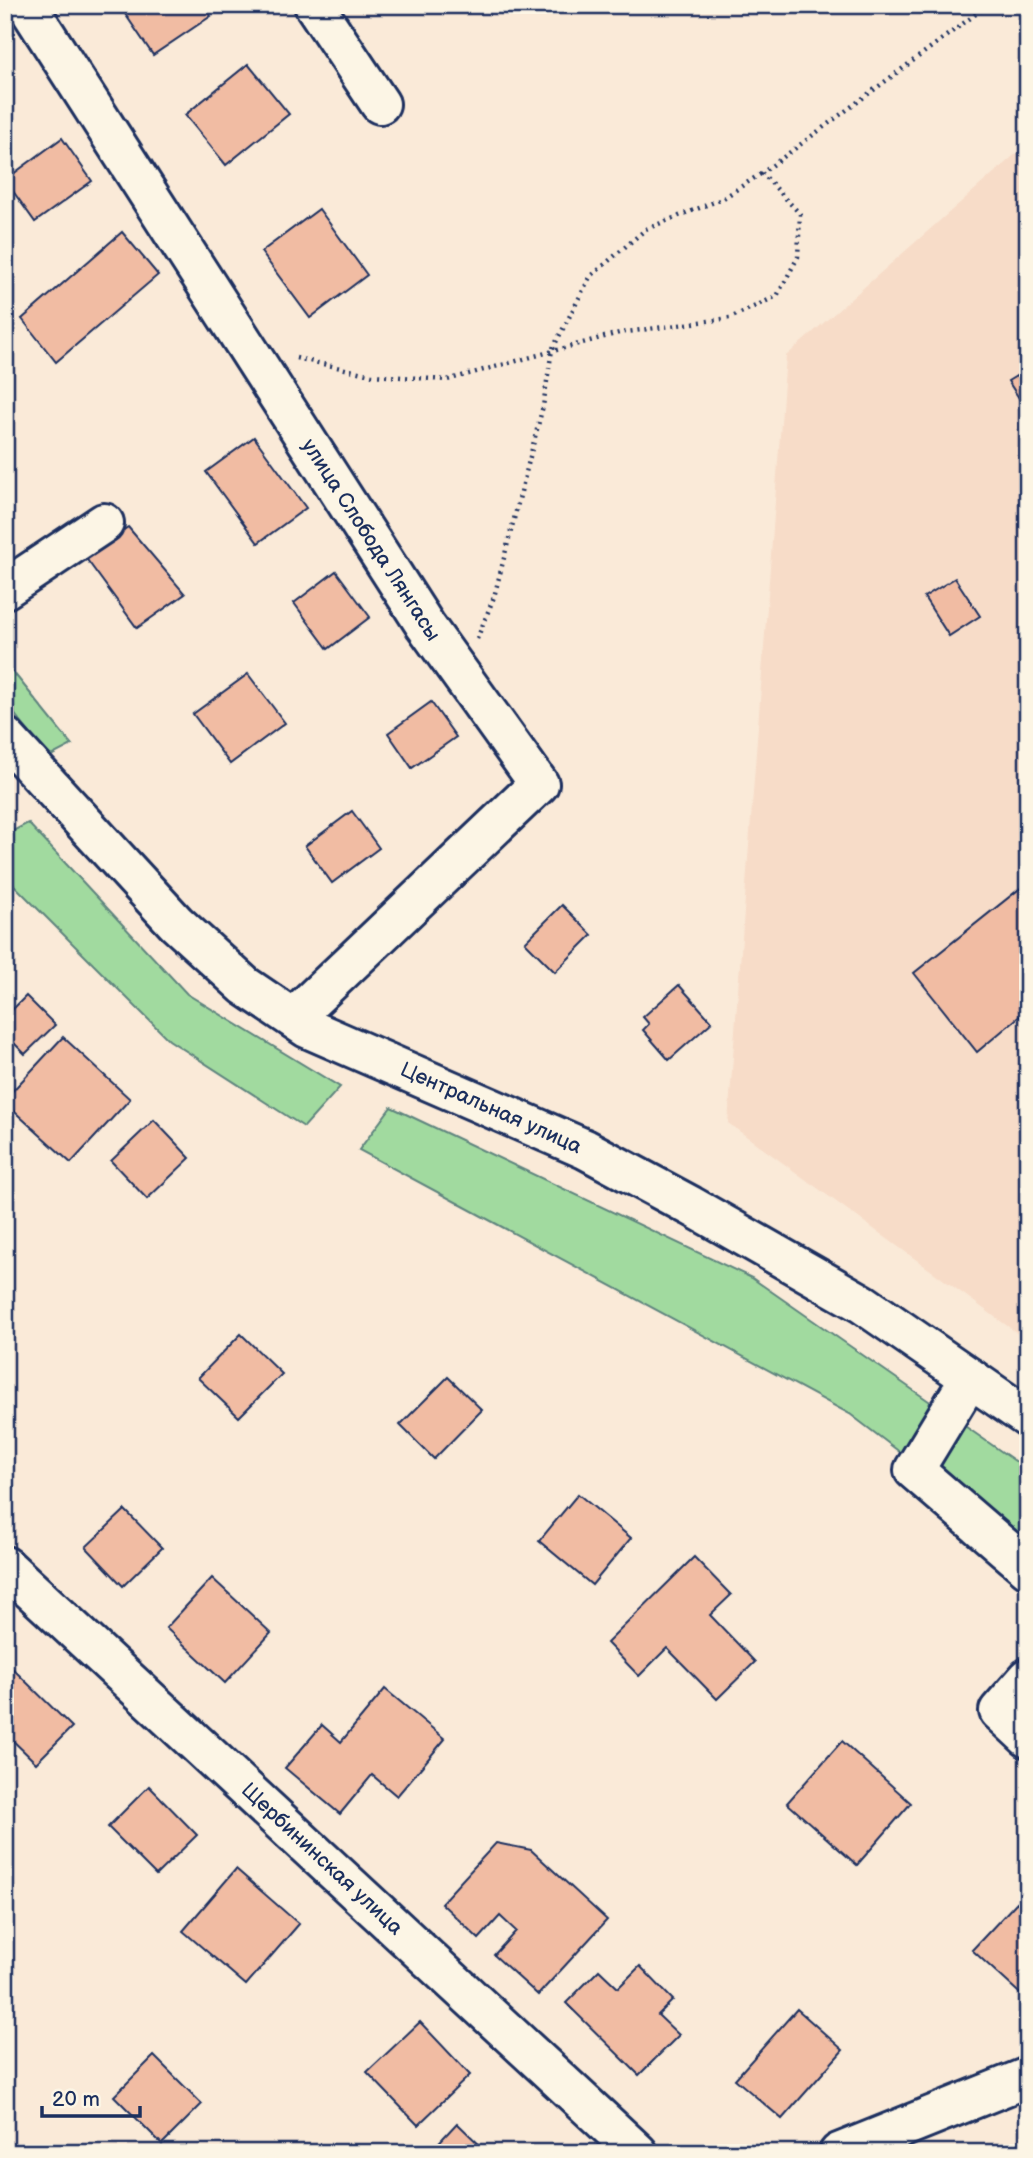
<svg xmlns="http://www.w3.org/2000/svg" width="1033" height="2158" viewBox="0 0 1033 2158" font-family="'Balsamiq Sans',sans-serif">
  <rect width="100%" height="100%" fill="#faead8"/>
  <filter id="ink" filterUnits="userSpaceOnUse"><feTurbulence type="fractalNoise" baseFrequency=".0143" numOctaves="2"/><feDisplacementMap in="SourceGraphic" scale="14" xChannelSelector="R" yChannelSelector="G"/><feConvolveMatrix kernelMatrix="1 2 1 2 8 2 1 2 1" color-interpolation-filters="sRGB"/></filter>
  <g filter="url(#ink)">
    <path fill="#f7dcc8" d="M1028 143V1341L728 1123 786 356Z"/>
    <g fill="#a1da9f" stroke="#5e847e" stroke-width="2">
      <path d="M5 662 72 745 49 757 5 702Z"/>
      <path d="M28 823 187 994 340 1087 304 1127 169 1040 5 876V835Z"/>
      <path d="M391 1107 752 1278 1028 1470V1550L850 1414 359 1150Z"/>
    </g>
    <g fill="#f1bca3" stroke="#1b2f5e" stroke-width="2">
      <path d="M119 5H203L211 16 153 55Z"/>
      <path d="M248 64 289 114 226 165 185 115Z"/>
      <path d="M62 138 92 181 35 222 5 180Z"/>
      <path d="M319 209 367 275 310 318 261 252Z"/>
      <path d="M122 232 158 275 56 362 22 319Z"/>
      <path d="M1028 369V412L1008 381Z"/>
      <path d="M254 437 306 508 258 543 206 472Z"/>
      <path d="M128 527 185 594 137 628 85 557Z"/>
      <path d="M336 571 370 617 328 649 294 603Z"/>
      <path d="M955 578 980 616 949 636 924 597Z"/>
      <path d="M248 674 285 723 230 764 193 714Z"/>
      <path d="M431 702 456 737 412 768 388 733Z"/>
      <path d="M352 811 379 848 332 883 305 846Z"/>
      <path d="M1028 882V1009L977 1052 914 973Z"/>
      <path d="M562 905 592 935 555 972 525 942Z"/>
      <path d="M679 985 712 1022 669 1060 643 1030 649 1024 643 1017Z"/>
      <path d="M26 996 55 1025 25 1054 5 1034V1017Z"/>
      <path d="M63 1037 130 1099 71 1163 5 1103V1099Z"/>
      <path d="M154 1120 190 1158 147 1199 111 1161Z"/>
      <path d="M241 1334 282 1374 239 1417 198 1378Z"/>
      <path d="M448 1377 482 1410 434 1459 400 1425Z"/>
      <path d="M578 1494 631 1538 592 1585 539 1541Z"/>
      <path d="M125 1510 162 1548 123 1586 86 1547Z"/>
      <path d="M694 1557 731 1595 710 1615 755 1662 717 1699 667 1648 639 1676 607 1643Z"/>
      <path d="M212 1578 271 1633 225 1683 166 1628Z"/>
      <path d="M12 1668 72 1727 36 1763 5 1733V1675Z"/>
      <path d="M385 1689 445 1739 397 1796 372 1775 340 1814 285 1768 322 1725 341 1742Z"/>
      <path d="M842 1741 911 1803 857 1865 787 1803Z"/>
      <path d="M149 1786 197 1835 156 1875 108 1827Z"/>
      <path d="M496 1843 531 1850 607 1920 538 1995 494 1955 516 1931 500 1916 479 1939 441 1903Z"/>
      <path d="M236 1869 299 1924 246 1985 183 1931Z"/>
      <path d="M1017 1902 1028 1912V2001L972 1950Z"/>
      <path d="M640 1966 673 2000 658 2015 679 2035 639 2075 566 2003 599 1970 618 1988Z"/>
      <path d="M797 2009 843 2050 782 2119 735 2079Z"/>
      <path d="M420 2022 470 2075 418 2125 367 2072Z"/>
      <path d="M154 2056 202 2104 162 2144 114 2096Z"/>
      <path d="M457 2123 488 2153H429Z"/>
    </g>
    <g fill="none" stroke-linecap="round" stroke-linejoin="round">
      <defs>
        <g id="minor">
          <path d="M27 5 425 625 539 784 293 1018"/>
          <path d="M314 5 380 104"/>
          <path d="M5 589 104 523"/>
          <path d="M5 737 176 923 245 986 307 1028 585 1149 691 1206 863 1304 1028 1418"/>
          <path d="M970 1378 914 1470 1028 1568"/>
          <path d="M5 1566 638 2153"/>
          <path d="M1028 1678 999 1711 1028 1738"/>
          <path d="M839 2153 1028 2077"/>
        </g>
      </defs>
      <use href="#minor" stroke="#1b2f5e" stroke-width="44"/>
      <g stroke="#1b2f5e" stroke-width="4.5" stroke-dasharray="2 5" stroke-linecap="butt">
        <path d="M296 358 372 375 447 380 619 333 730 318 777 296 798 257 800 214 762 173 988 5"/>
        <path d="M477 639 494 597 543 406 552 350 590 277 646 229 722 199 762 173"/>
      </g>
      <use href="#minor" stroke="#fcf5e5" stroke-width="38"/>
    </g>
  </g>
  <g text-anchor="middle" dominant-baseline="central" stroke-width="5" stroke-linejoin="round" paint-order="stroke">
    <g font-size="21" fill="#1b2f5e" stroke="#fcf5e5">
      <text transform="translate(371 540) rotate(57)">улица Слобода Лянгасы</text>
      <text transform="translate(491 1108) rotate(24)">Центральная улица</text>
      <text transform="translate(322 1859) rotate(43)">Щербининская улица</text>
    </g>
  </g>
  <rect width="1033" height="2158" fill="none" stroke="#fcf5e5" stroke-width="28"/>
  <rect x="14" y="14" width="1005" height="2130" fill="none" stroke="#1b2f5e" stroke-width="2.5" filter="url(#ink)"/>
  <path d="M42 2106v10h98v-10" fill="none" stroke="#1b2f5e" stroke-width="3.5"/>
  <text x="52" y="2106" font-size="21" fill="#1b2f5e" stroke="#fcf5e5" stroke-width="5" paint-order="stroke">20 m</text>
</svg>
